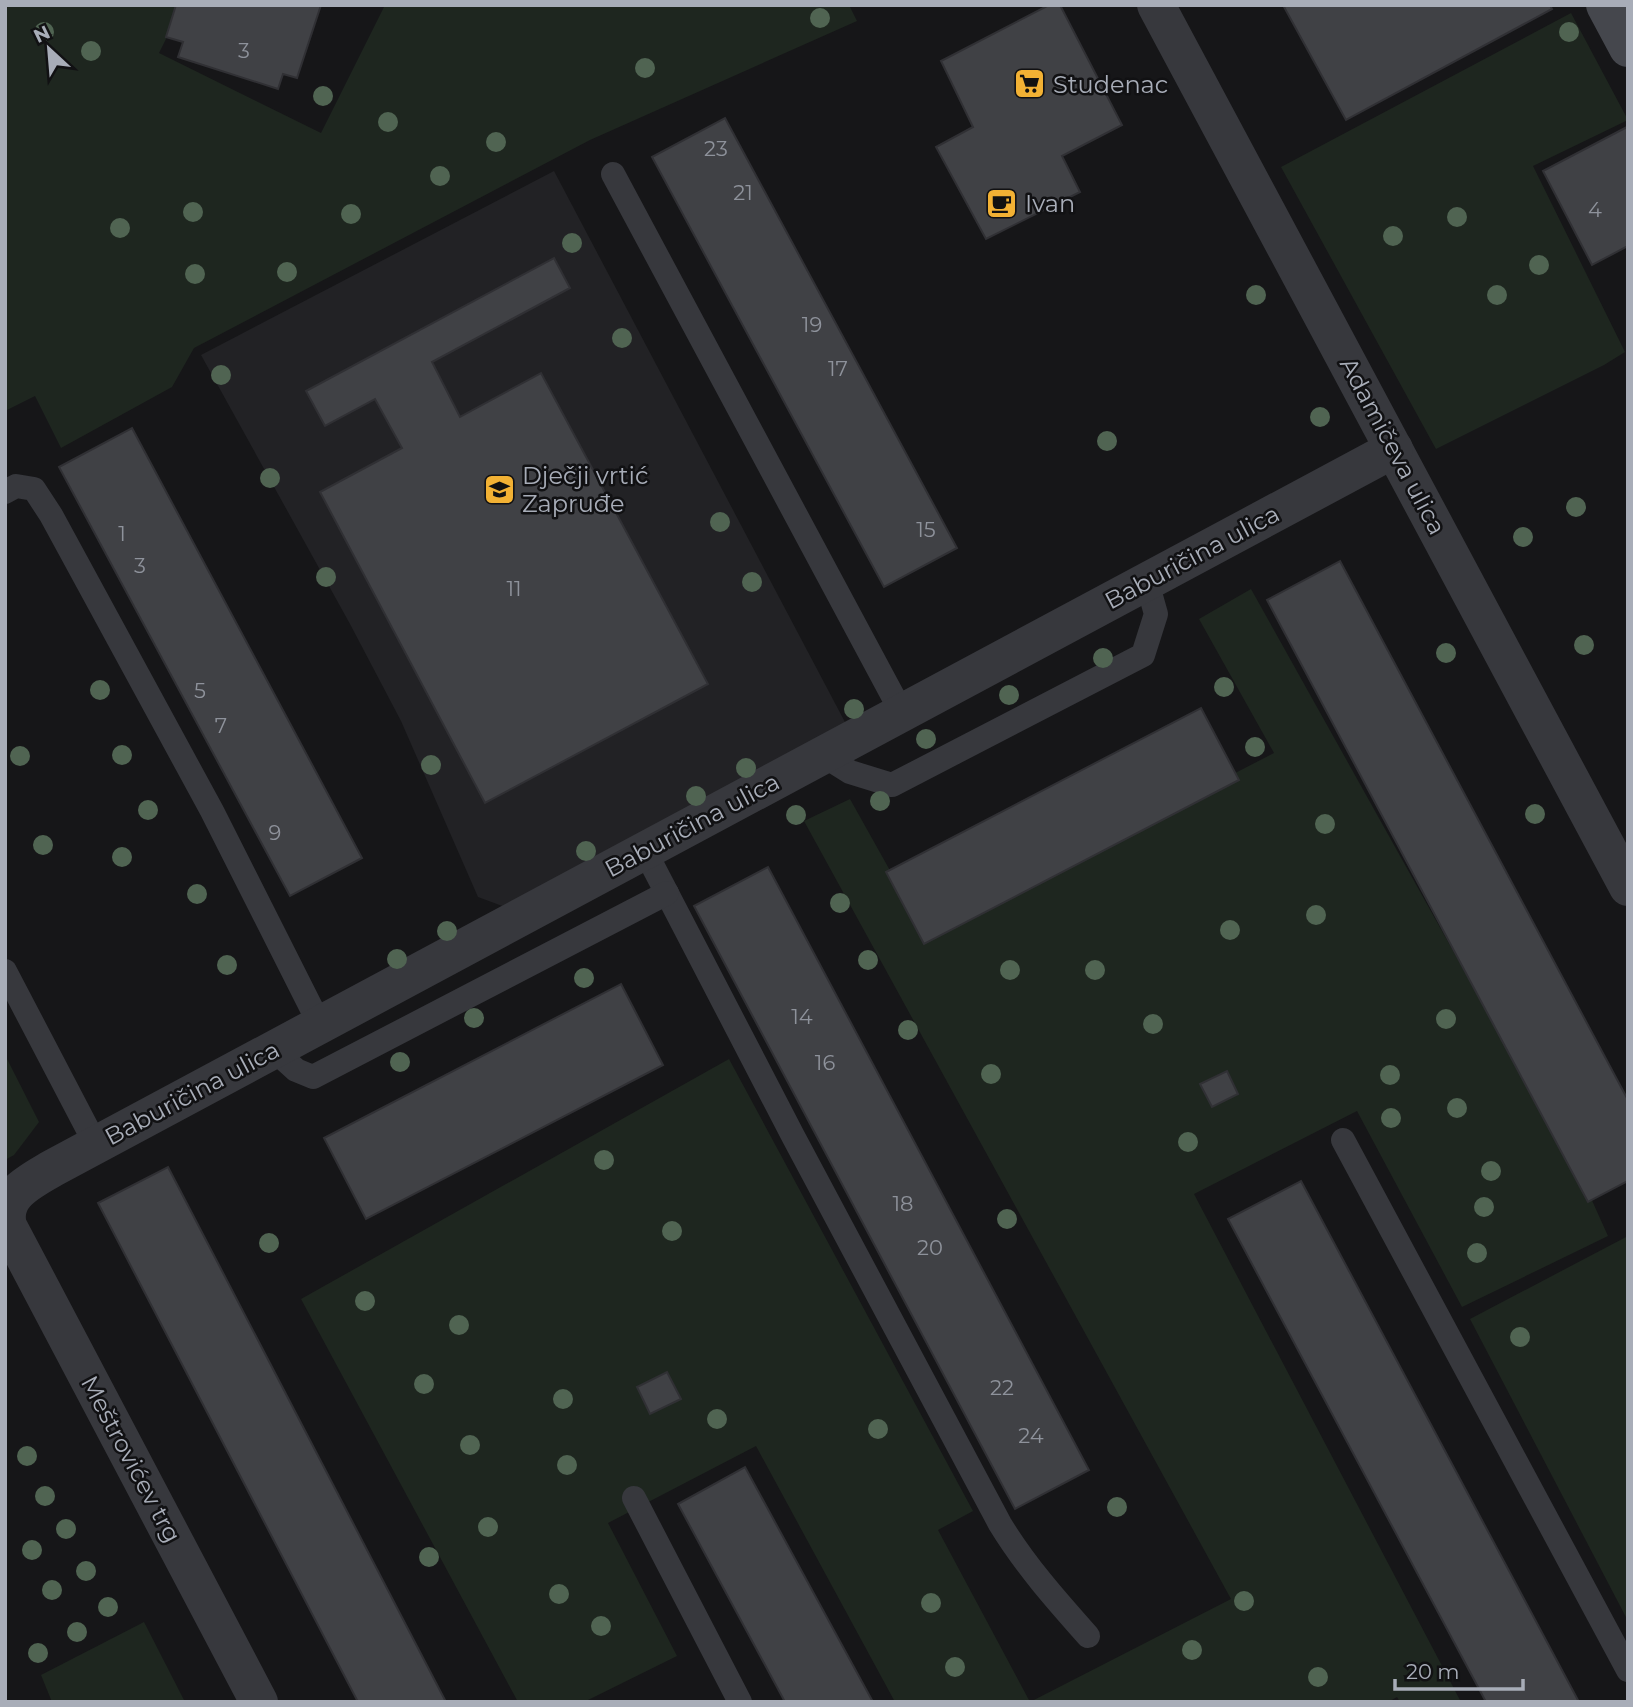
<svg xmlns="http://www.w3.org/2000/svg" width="1633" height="1707" viewBox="0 0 1633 1707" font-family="Montserrat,sans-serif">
  <rect width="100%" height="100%" fill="#161618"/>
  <path fill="#222225" d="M554 171 846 724 505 907 478 897 401 721 350 624 201 355Z"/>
  <g fill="#1e261f">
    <path d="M5 5H183L159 53 321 133 385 5H849L857 21 590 140 194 348 172 387 61 448 35 396 5 411Z"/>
    <path d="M1571 13 1628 120 1533 166 1625 352 1604 365 1436 449 1281 167Z"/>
    <path d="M1251 589 1590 1196 1608 1236 1462 1307 1357 1111 1194 1194 1461 1702H1400L1397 1697 1388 1702H1030L1231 1599 804 821 850 799 925 933 1274 753 1199 619Z"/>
    <path d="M5 1055 39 1122 14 1155 5 1160Z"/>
    <path d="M729 1059 973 1511 938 1530 1030 1702H895L756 1446 608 1523 677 1656 584 1702H518L301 1299Z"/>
    <path d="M1628 1236V1621L1470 1319Z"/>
    <path d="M144 1622 185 1702H52L41 1675Z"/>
  </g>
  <g fill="#404145" stroke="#303034" stroke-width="2">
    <path d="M176 5H321L297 78 283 74 278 89 178 57 183 42 166 37Z"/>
    <path d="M1049 5H1060L1122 125 1062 156 1080 192 986 239 936 147 973 127 941 61Z"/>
    <path d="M1283 5H1550L1552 9 1346 120Z"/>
    <path d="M725 118 957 548 884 587 652 157Z"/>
    <path d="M1627 127 1628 246 1592 265 1543 171Z"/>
    <path d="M554 258 570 288 432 362 460 417 541 373 708 684 485 803 320 492 402 448 375 399 325 426 306 391Z"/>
    <path d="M132 428 362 858 290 896 59 467Z"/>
    <path d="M1340 561 1628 1100V1181L1588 1202 1267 600Z"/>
    <path d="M1201 708 1239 780 924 944 886 872Z"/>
    <path d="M768 867 1089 1470 1015 1509 694 906Z"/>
    <path d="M621 984 663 1065 366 1219 324 1138Z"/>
    <path d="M1227 1071 1238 1094 1212 1107 1200 1084Z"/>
    <path d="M168 1167 446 1702H358L98 1203Z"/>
    <path d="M1301 1181 1579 1702H1486L1228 1219Z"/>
    <path d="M667 1372 681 1399 650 1414 637 1387Z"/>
    <path d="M745 1467 873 1702H785L678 1504Z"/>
  </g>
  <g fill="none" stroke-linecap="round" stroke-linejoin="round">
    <g stroke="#37383d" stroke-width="24">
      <path d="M613 174 902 713"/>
      <path d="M5 492 16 486 34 489 51 515 212 811 320 1025"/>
      <path d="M823 755 850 772 892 785 1143 655 1156 614 1147 582"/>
      <path d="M645 851 793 1136 1000 1524C1025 1565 1056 1600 1088 1636"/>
      <path d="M5 971 96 1145"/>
      <path d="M274 1050 296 1070 313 1077 667 893"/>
      <path d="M1343 1140 1628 1670"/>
      <path d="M634 1498 740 1702"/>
    </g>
    <g stroke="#37383d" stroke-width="38">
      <path d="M1156 5 1628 887"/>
      <path d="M259 1702 8 1226C0 1195 30 1182 53 1168L1394 449"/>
    </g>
    <path stroke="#45474d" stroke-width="38" d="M1605 5 1628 48"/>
  </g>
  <g fill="#506452">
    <circle cx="820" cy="18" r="10"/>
    <circle cx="44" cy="32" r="10"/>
    <circle cx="1569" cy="32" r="10"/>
    <circle cx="91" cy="51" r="10"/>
    <circle cx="645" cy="68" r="10"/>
    <circle cx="323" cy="96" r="10"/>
    <circle cx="388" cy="122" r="10"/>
    <circle cx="496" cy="142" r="10"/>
    <circle cx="440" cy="176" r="10"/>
    <circle cx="193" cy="212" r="10"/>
    <circle cx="351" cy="214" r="10"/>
    <circle cx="1457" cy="217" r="10"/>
    <circle cx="120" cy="228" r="10"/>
    <circle cx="1393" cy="236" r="10"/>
    <circle cx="572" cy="243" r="10"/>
    <circle cx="1539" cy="265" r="10"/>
    <circle cx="287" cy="272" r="10"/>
    <circle cx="195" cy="274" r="10"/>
    <circle cx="1256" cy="295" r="10"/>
    <circle cx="1497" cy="295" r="10"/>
    <circle cx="622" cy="338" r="10"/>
    <circle cx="221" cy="375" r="10"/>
    <circle cx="1320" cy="417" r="10"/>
    <circle cx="1107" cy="441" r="10"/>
    <circle cx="270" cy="478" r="10"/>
    <circle cx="1576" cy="507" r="10"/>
    <circle cx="720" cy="522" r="10"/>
    <circle cx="1523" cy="537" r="10"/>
    <circle cx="326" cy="577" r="10"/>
    <circle cx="752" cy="582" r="10"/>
    <circle cx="1584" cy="645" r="10"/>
    <circle cx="1446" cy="653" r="10"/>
    <circle cx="1103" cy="658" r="10"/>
    <circle cx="1224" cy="687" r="10"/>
    <circle cx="100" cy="690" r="10"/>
    <circle cx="1009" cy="695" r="10"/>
    <circle cx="854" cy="709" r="10"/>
    <circle cx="926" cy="739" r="10"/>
    <circle cx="1255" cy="747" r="10"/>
    <circle cx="122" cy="755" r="10"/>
    <circle cx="20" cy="756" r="10"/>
    <circle cx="431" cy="765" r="10"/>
    <circle cx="746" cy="768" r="10"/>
    <circle cx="696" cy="796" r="10"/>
    <circle cx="880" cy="801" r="10"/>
    <circle cx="148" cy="810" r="10"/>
    <circle cx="1535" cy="814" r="10"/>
    <circle cx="796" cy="815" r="10"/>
    <circle cx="1325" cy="824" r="10"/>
    <circle cx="43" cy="845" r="10"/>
    <circle cx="586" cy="851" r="10"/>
    <circle cx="122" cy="857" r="10"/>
    <circle cx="197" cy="894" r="10"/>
    <circle cx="840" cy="903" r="10"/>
    <circle cx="1316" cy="915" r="10"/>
    <circle cx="1230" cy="930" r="10"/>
    <circle cx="447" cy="931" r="10"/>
    <circle cx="397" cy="959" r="10"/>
    <circle cx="868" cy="960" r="10"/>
    <circle cx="227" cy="965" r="10"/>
    <circle cx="1010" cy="970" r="10"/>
    <circle cx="1095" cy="970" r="10"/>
    <circle cx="584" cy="978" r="10"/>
    <circle cx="474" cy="1018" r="10"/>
    <circle cx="1446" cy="1019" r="10"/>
    <circle cx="1153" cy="1024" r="10"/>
    <circle cx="908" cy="1030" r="10"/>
    <circle cx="400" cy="1062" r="10"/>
    <circle cx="991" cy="1074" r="10"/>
    <circle cx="1390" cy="1075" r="10"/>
    <circle cx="1457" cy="1108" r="10"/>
    <circle cx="1391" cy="1118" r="10"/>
    <circle cx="1188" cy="1142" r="10"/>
    <circle cx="604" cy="1160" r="10"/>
    <circle cx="1491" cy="1171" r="10"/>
    <circle cx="1484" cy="1207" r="10"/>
    <circle cx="1007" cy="1219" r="10"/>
    <circle cx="672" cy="1231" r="10"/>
    <circle cx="269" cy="1243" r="10"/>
    <circle cx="1477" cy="1253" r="10"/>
    <circle cx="365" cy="1301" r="10"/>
    <circle cx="459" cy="1325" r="10"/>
    <circle cx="1520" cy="1337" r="10"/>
    <circle cx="424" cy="1384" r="10"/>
    <circle cx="563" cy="1399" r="10"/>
    <circle cx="717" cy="1419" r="10"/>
    <circle cx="878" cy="1429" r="10"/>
    <circle cx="470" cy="1445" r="10"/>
    <circle cx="27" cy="1456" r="10"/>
    <circle cx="567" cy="1465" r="10"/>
    <circle cx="45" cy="1496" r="10"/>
    <circle cx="1117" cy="1507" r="10"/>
    <circle cx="488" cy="1527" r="10"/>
    <circle cx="66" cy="1529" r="10"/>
    <circle cx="32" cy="1550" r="10"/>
    <circle cx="429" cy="1557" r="10"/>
    <circle cx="86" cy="1571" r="10"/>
    <circle cx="52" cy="1590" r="10"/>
    <circle cx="559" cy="1594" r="10"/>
    <circle cx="1244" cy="1601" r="10"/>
    <circle cx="931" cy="1603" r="10"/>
    <circle cx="108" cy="1607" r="10"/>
    <circle cx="601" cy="1626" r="10"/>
    <circle cx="77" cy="1632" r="10"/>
    <circle cx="1192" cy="1650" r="10"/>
    <circle cx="38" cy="1653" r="10"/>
    <circle cx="955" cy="1667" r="10"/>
    <circle cx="1318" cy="1677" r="10"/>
  </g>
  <defs>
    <symbol id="supermarket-square" viewBox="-11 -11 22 22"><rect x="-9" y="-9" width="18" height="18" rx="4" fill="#f2b134" stroke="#111113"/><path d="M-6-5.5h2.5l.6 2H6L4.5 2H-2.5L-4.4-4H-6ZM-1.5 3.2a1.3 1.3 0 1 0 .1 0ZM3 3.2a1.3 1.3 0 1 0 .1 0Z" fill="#111"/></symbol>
    <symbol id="cafe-square" viewBox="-11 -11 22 22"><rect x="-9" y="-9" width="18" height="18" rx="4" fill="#f2b134" stroke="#111113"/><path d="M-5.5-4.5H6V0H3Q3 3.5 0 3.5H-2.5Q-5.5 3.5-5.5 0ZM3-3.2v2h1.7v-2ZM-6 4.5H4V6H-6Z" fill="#111"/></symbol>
    <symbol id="school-square" viewBox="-11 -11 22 22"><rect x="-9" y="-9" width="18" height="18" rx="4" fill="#f2b134" stroke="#111113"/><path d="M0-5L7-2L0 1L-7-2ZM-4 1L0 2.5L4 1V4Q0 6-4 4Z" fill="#111"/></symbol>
  </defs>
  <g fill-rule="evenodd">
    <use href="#supermarket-square" x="1012" y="66" width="35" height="35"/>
    <use href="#cafe-square" x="984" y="186" width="35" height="35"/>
    <use href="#school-square" x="482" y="472" width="35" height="35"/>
  </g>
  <g text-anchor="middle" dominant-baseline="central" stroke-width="5" stroke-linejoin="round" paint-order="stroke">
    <g font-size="21" fill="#8e929b">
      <text x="244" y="50">3</text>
      <text x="716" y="148">23</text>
      <text x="743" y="192">21</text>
      <text x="1595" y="209">4</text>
      <text x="812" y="324">19</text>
      <text x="838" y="368">17</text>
      <text x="926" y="529">15</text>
      <text x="122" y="533">1</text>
      <text x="140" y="565">3</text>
      <text x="514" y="588">11</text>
      <text x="200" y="690">5</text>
      <text x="221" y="725">7</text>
      <text x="275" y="832">9</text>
      <text x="802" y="1016">14</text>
      <text x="825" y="1062">16</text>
      <text x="903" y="1203">18</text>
      <text x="930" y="1247">20</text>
      <text x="1002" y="1387">22</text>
      <text x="1031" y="1435">24</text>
    </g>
    <g font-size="24" fill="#a8adb8" stroke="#111113" text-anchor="start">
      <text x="1053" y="84">Studenac</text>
      <text x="1025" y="203">Ivan</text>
      <text x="522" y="475">Dječji vrtić<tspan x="522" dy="28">Zapruđe</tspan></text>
    </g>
    <g font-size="24" fill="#a8adb8" stroke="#111113">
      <text transform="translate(1393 446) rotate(62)">Adamičeva ulica</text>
      <text transform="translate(1192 557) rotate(-28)">Baburičina ulica</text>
      <text transform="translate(692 825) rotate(-28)">Baburičina ulica</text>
      <text transform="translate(192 1093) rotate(-28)">Baburičina ulica</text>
      <text transform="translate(131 1459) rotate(62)">Meštrovićev trg</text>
    </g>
  </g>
  <rect width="1633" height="1707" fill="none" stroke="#a8adb8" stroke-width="14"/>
  <g transform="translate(49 49) rotate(334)" stroke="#111113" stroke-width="5" paint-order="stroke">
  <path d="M0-5L12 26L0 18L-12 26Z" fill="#a8adb8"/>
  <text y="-10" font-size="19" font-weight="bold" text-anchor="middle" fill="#a8adb8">N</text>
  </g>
  <path d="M1395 1679v10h128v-10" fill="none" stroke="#a8adb8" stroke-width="3.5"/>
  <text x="1406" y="1679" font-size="21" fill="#a8adb8" stroke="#111113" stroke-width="5" paint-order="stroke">20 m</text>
</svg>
